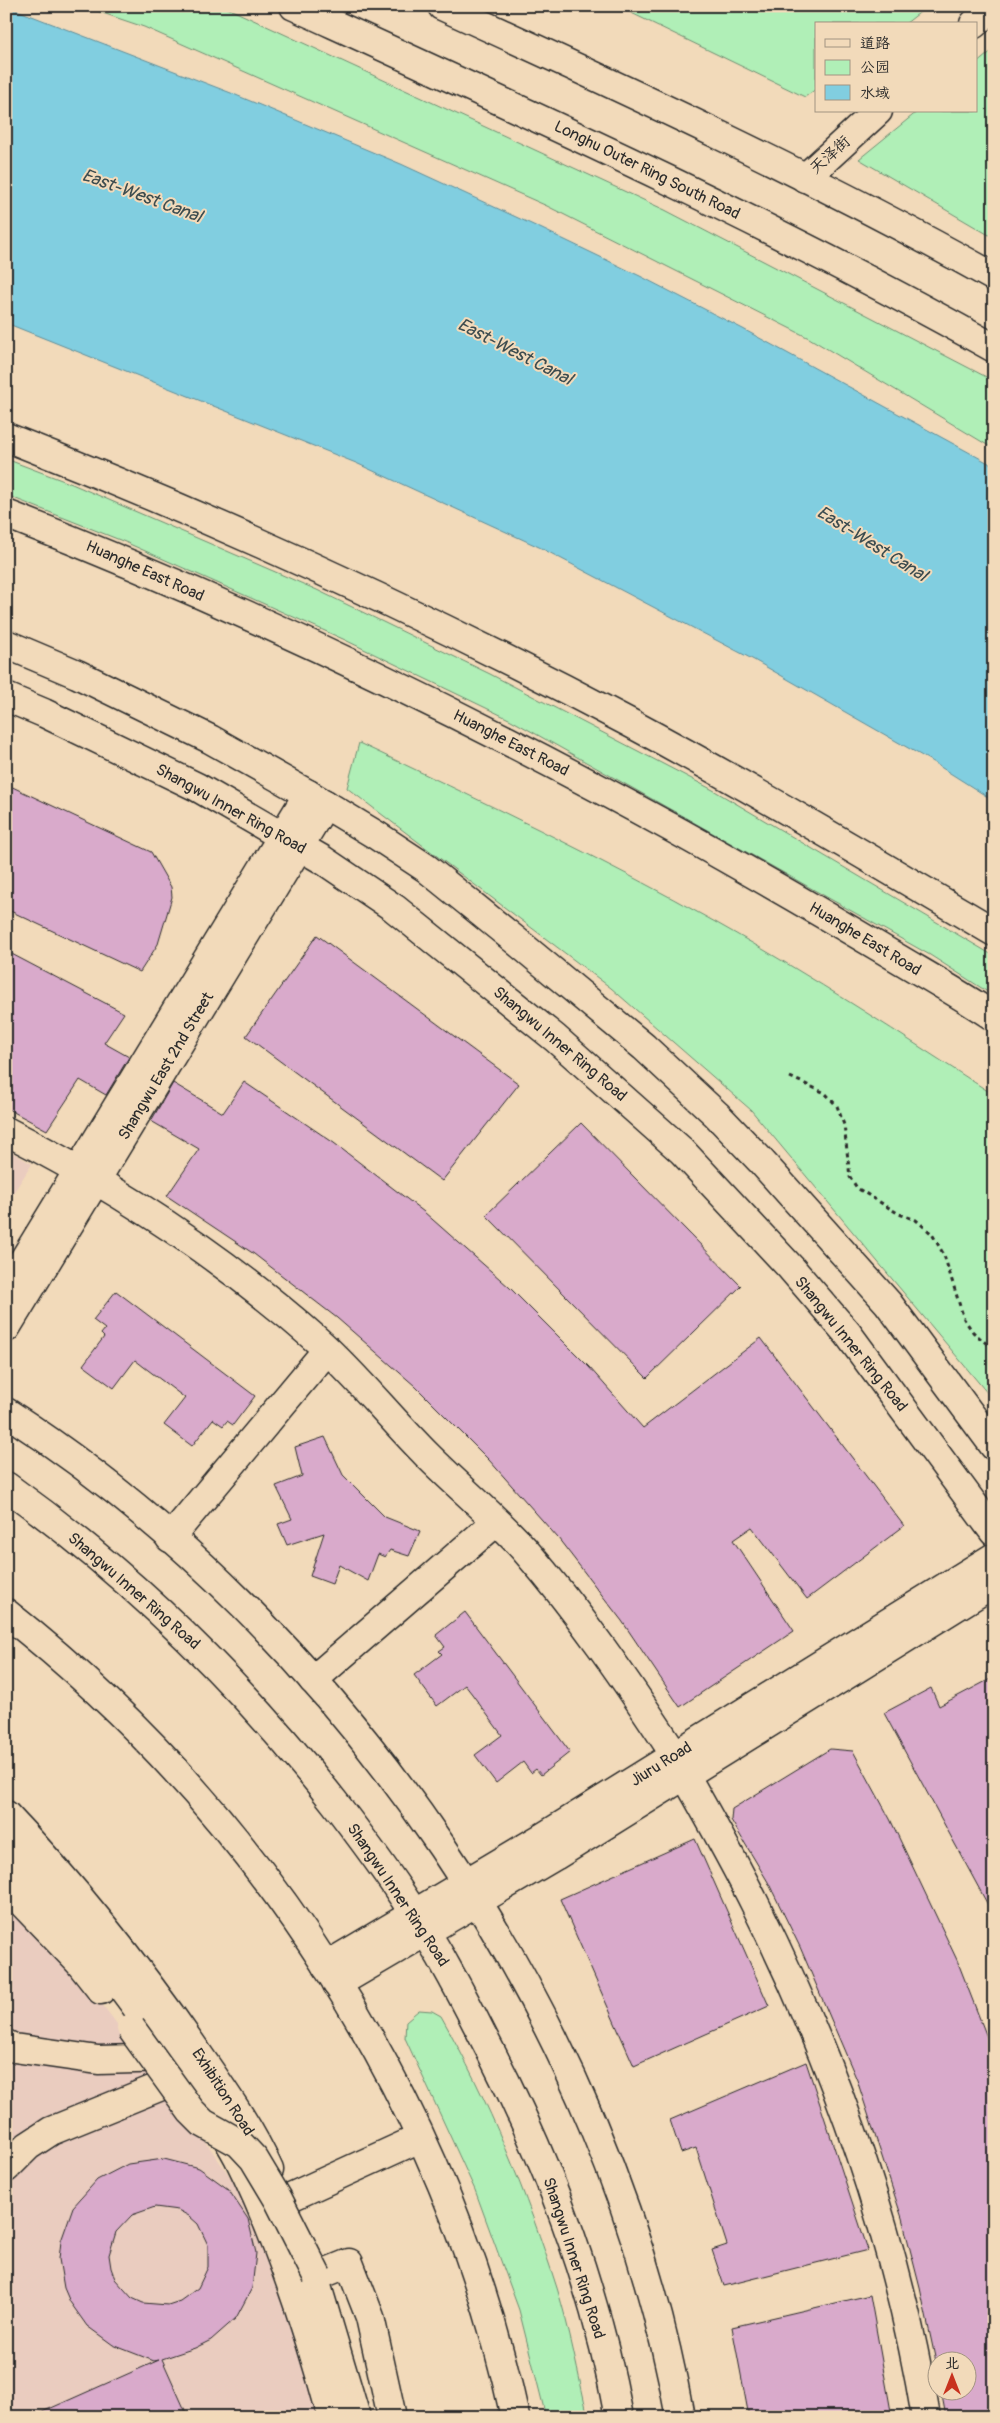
<svg xmlns="http://www.w3.org/2000/svg" width="1000" height="2423" viewBox="0 0 1000 2423" font-family="Pangolin,'LXGW WenKai TC',sans-serif">
  <rect width="100%" height="100%" fill="#f2daba"/>
  <filter id="ink" filterUnits="userSpaceOnUse"><feTurbulence type="fractalNoise" baseFrequency=".02" numOctaves="2"/><feDisplacementMap in="SourceGraphic" scale="10" xChannelSelector="R" yChannelSelector="G"/><feConvolveMatrix kernelMatrix="1 2 1 2 8 2 1 2 1" color-interpolation-filters="sRGB"/></filter>
  <g filter="url(#ink)">
    <g fill="#eaccbf">
      <path d="M6 1149 32 1164 6 1204Z"/>
      <path d="M6 1904 98 1999 191 2121 240 2191 299 2349 319 2417H6Z"/>
    </g>
    <g fill="#b0efb7" stroke="#6e8d71">
      <path d="M82 6H223L665 210 994 381V449L809 338 547 206 144 27Z"/>
      <path d="M617 6H928L905 24H816V89L805 97Z"/>
      <path d="M994 49V238L859 159 918 111H976V64Z"/>
      <path d="M6 459 72 484 317 590 490 674 713 790 994 956V996L930 955 511 720 343 639 125 542 6 495Z"/>
      <path d="M359 743C480 800 601 858 717 923 812 976 903 1036 994 1095V1401L751 1110 611 988 347 788Z"/>
      <path d="M419 2010 432 2011 441 2016C489 2101 527 2194 557 2288 570 2330 578 2374 588 2417H546L519 2310 475 2190 405 2038 406 2021Z"/>
    </g>
    <path fill="#81cee0" stroke="#5f8d98" d="M6 6 231 93 401 164 542 229 640 276 743 329 994 466V801L931 761 754 660 539 547 356 463 6 323Z"/>
    <g fill="#d9aacb" stroke="#2b2b2b" fill-rule="evenodd">
      <path d="M6 784 151 852 171 887 172 897 158 944 140 972 6 909Z"/>
      <path d="M317 935 519 1084 442 1181 246 1036Z"/>
      <path d="M6 951 124 1013 104 1043 129 1057 106 1095 80 1080 47 1130 6 1108Z"/>
      <path d="M244 1082 334 1143 424 1212 509 1287 589 1367 643 1428 761 1338 904 1526 807 1599 752 1527 733 1540 794 1631 680 1707 622 1621 558 1538 489 1460 415 1386 337 1318 254 1254 167 1196 199 1149 151 1121 173 1083 223 1113Z"/>
      <path d="M581 1123 741 1286 647 1378 486 1215Z"/>
      <path d="M116 1291 255 1396 233 1425 227 1421 223 1426 213 1419 192 1446 164 1425 185 1398 144 1367 135 1360 114 1388 83 1365 104 1337 101 1334 105 1329 93 1320Z"/>
      <path d="M325 1437 343 1475 385 1517 420 1531 409 1556 390 1550 385 1557 378 1554 368 1581 339 1565 332 1584 310 1576 324 1533 287 1545 278 1524 292 1519 276 1486 302 1476 295 1447Z"/>
      <path d="M465 1612 570 1752 541 1775 536 1769 531 1773 523 1762 496 1783 475 1755 502 1735 472 1694 465 1685 437 1706 414 1675 442 1654 439 1651 445 1647 436 1635Z"/>
      <path d="M994 1677V1916L884 1713 931 1688 939 1706Z"/>
      <path d="M830 1749 853 1751 890 1819 957 1960 994 2055V2417H946L941 2390H968V2360H938V2371L920 2288 902 2218 857 2080 800 1947 768 1882 731 1820 732 1809Z"/>
      <path d="M695 1839 769 2006 634 2066 560 1899Z"/>
      <path d="M806 2062 868 2250 724 2286 712 2250 727 2245 696 2148 681 2153 670 2120Z"/>
      <path d="M164 2159 199 2168 228 2189 248 2219 256 2253 252 2288 236 2318 211 2340 195 2348 162 2359 188 2417H31L159 2360 154 2361 113 2345 87 2326 70 2302 64 2288 59 2259 61 2241 73 2207 97 2180 128 2164ZM155 2207 178 2210 189 2216 198 2224 208 2245V2267L198 2288 180 2301 168 2305 143 2303 132 2298 115 2279 111 2268 109 2255 116 2232 132 2215Z"/>
      <path d="M870 2295 892 2417H749L732 2327Z"/>
    </g>
    <g fill="none" stroke-linecap="round" stroke-linejoin="round">
      <defs>
        <g id="minor">
          <path d="M974 24 993 6"/>
          <path d="M805 178 878 111"/>
          <path d="M6 644 77 674 210 739 308 794 376 835 426 868 515 940 644 1047 717 1115 760 1160 888 1303 994 1446"/>
          <path d="M6 697 44 713 197 787 323 860 394 908 555 1038 682 1151 791 1268 848 1334 994 1532"/>
          <path d="M6 1131C118 1188 224 1258 318 1341 357 1376 390 1418 427 1455 459 1487 494 1516 524 1549 580 1613 628 1683 675 1755"/>
          <path d="M6 1289 308 794"/>
          <path d="M6 1328 325 804"/>
          <path d="M6 1412C342 1629 610 2022 680 2417"/>
          <path d="M6 1486C132 1576 240 1682 335 1803 378 1859 420 1917 453 1979 466 2002 478 2027 490 2050 549 2165 596 2289 619 2417"/>
          <path d="M170 1538 327 1350"/>
          <path d="M6 1613C259 1812 447 2102 515 2417"/>
          <path d="M313 1680 496 1522"/>
          <path d="M685 1775C710 1819 735 1863 757 1908 836 2067 897 2241 926 2417"/>
          <path d="M6 1815C74 1887 135 1963 192 2045 220 2086 249 2125 269 2170"/>
          <path d="M6 1849C67 1913 121 1983 171 2056 194 2089 219 2121 238 2157 279 2239 308 2329 332 2417"/>
          <path d="M6 1886 79 1962 101 1990"/>
          <path d="M326 1966 543 1837 994 1557"/>
          <path d="M337 1984 555 1856 994 1583"/>
          <path d="M6 2044 14 2048 98 2060 173 2058"/>
          <path d="M6 2168 28 2146 51 2131 186 2076"/>
          <path d="M282 2201 420 2138"/>
          <path d="M304 2254 317 2286 356 2417"/>
          <path d="M317 2276 349 2263 370 2317 392 2417"/>
        </g>
        <g id="major">
          <path d="M294 6C530 114 767 221 994 348"/>
          <path d="M442 6C629 91 815 177 994 277"/>
          <path d="M6 437C220 521 430 617 632 724 755 790 874 861 994 932"/>
          <path d="M6 514C238 604 463 713 681 833 751 872 820 912 889 953 924 974 960 994 994 1017"/>
        </g>
      </defs>
      <use href="#minor" stroke="#2b2b2b" stroke-width="31"/>
      <use href="#major" stroke="#2b2b2b" stroke-width="31"/>
      <path stroke="#2b2b2b" stroke-width="3" stroke-dasharray="4 4" stroke-linecap="butt" d="M790 1077 825 1093 837 1106 844 1125 850 1177 857 1188 899 1214 916 1220 932 1234 944 1255 964 1319 973 1332 994 1350"/>
      <use href="#minor" stroke="#f2daba" stroke-width="28"/>
      <use href="#major" stroke="#f2daba" stroke-width="28"/>
      <defs>
        <path id="minor-bridge" d="M131 2028 191 2111 203 2123 239 2143 254 2159 278 2199 317 2276"/>
      </defs>
      <use href="#minor-bridge" stroke="#2b2b2b" stroke-width="31" stroke-linecap="butt"/>
      <use href="#minor-bridge" stroke="#f2daba" stroke-width="28"/>
    </g>
  </g>
  <g text-anchor="middle" dominant-baseline="central" stroke-width="4" stroke-linejoin="round" paint-order="stroke">
    <g font-size="16" fill="#2b2b2b" stroke="#f2daba">
      <text transform="translate(830 155) rotate(-42)">天泽街</text>
      <text transform="translate(647 170) rotate(26)">Longhu Outer Ring South Road</text>
      <text transform="translate(145 571) rotate(24)">Huanghe East Road</text>
      <text transform="translate(511 743) rotate(27)">Huanghe East Road</text>
      <text transform="translate(231 809) rotate(29)">Shangwu Inner Ring Road</text>
      <text transform="translate(865 939) rotate(31)">Huanghe East Road</text>
      <text transform="translate(560 1044) rotate(40)">Shangwu Inner Ring Road</text>
      <text transform="translate(166 1066) rotate(-59)">Shangwu East 2nd Street</text>
      <text transform="translate(851 1344) rotate(51)">Shangwu Inner Ring Road</text>
      <text transform="translate(134 1591) rotate(41)">Shangwu Inner Ring Road</text>
      <text transform="translate(661 1764) rotate(-32)">Jiuru Road</text>
      <text transform="translate(398 1895) rotate(56)">Shangwu Inner Ring Road</text>
      <text transform="translate(223 2092) rotate(57)">Exhibition Road</text>
      <text transform="translate(574 2258) rotate(72)">Shangwu Inner Ring Road</text>
    </g>
    <g font-size="18" font-style="italic" fill="#3c4c4f" stroke="#f2daba">
      <text transform="translate(142 196) rotate(20)">East-West Canal</text>
      <text transform="translate(515 352) rotate(27)">East-West Canal</text>
      <text transform="translate(872 544) rotate(32)">East-West Canal</text>
    </g>
  </g>
  <rect width="1000" height="2423" fill="none" stroke="#f2daba" stroke-width="25"/>
  <rect x="12" y="12" width="975" height="2398" fill="none" stroke="#2b2b2b" stroke-width="2" filter="url(#ink)"/>
  <rect x="815" y="22" width="162" height="90" fill="#f2daba" stroke="#a29481"/>
  <rect x="825" y="39" width="25" height="8" fill="#f2daba" stroke="#a29481"/>
  <text x="860" y="48" font-size="15" fill="#2b2b2b">道路</text>
  <rect x="825" y="60" width="25" height="15" fill="#b0efb7" stroke="#a29481"/>
  <text x="860" y="72" font-size="15" fill="#2b2b2b">公园</text>
  <rect x="825" y="85" width="25" height="15" fill="#81cee0" stroke="#a29481"/>
  <text x="860" y="98" font-size="15" fill="#2b2b2b">水域</text>
  <g transform="translate(952 2376)"><circle r="24" fill="#f2daba" stroke="#a29481"/>
  <path d="M0-4L9 19L0 12L-9 19Z" fill="#c8321e"/>
  <text y="-8" font-size="14" font-weight="bold" text-anchor="middle" fill="#2b2b2b">北</text>
  </g>
</svg>
